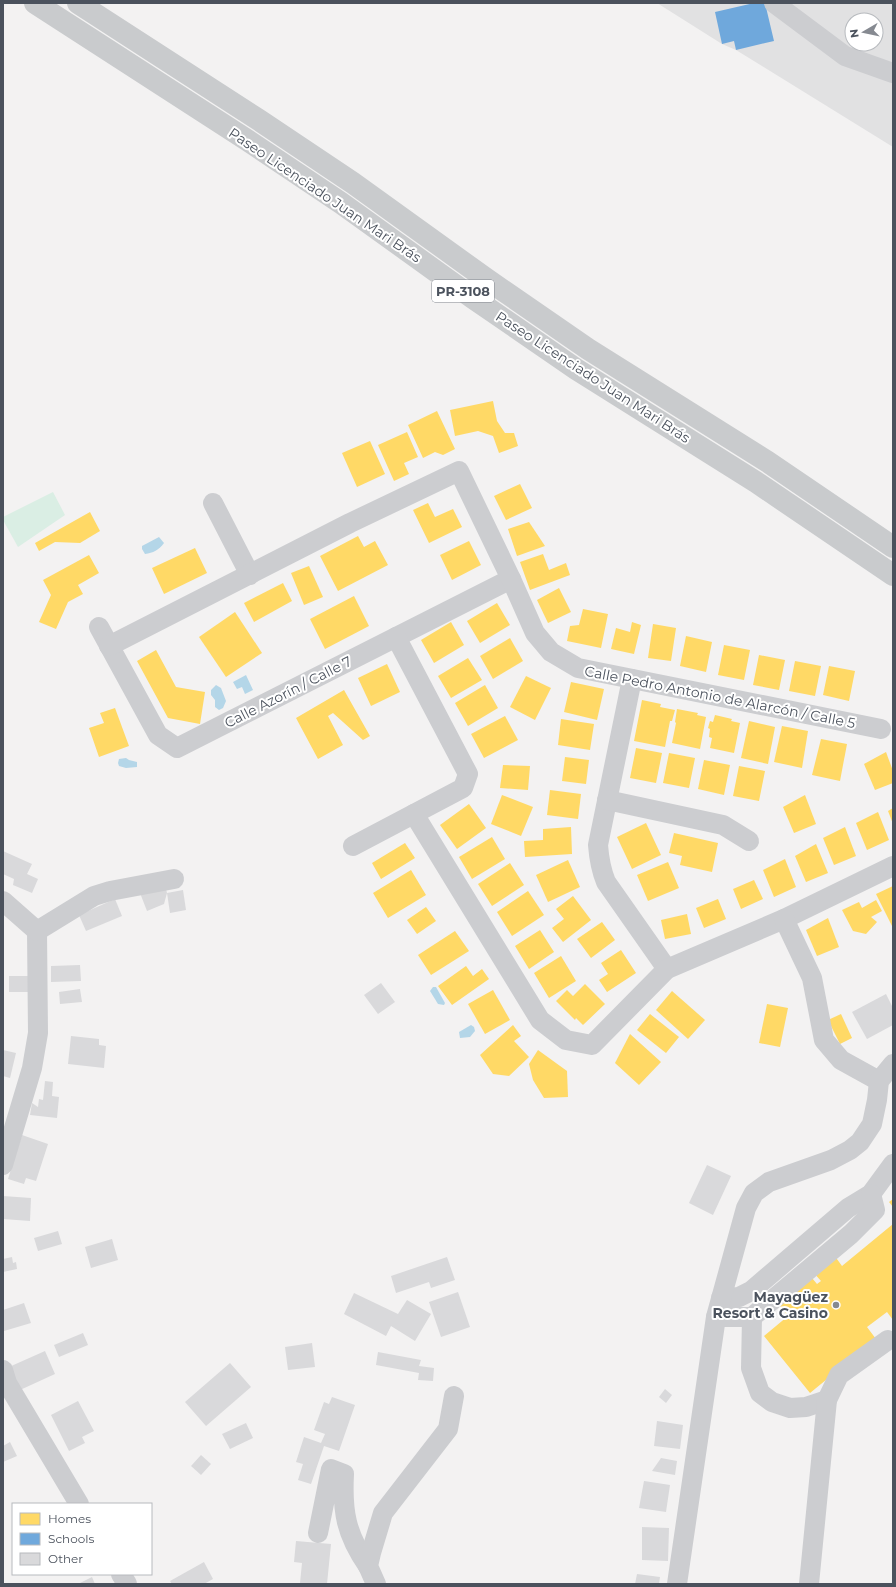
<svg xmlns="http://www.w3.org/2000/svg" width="896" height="1587" viewBox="0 0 896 1587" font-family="Montserrat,sans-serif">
  <rect width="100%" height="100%" fill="#f3f2f2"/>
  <path fill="#e1e1e2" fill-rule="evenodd" d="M657 3H893V147L736 50 722 44ZM852 20H876V44H852Z"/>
  <path fill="#daeee4" d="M53 492 65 515 18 547 3 520V517Z"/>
  <g fill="#b4d6e8">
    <path d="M159 537 164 543C159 550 153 553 145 554L142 549V546Z"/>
    <path d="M246 675 253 690 245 694 242 687 237 689 233 682Z"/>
    <path d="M216 685 221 688 226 701 223 708 219 710 215 707V700L211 695V690Z"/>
    <path d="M126 758 129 760 137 762V767L126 768 119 766 118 763 119 759Z"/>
    <path d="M433 987H436L445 1003 444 1005 438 1004 430 991Z"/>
    <path d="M471 1025 474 1027 475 1031 470 1037 460 1038 459 1032Z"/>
  </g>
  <g fill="#ffd966">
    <path d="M493 401 497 421 505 433H514L518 446 499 453 493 436 478 431 455 436 450 410Z"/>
    <path d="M437 411 455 449 443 455 435 452 423 458 408 425Z"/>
    <path d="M407 432 418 457 404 463 409 474 394 481 378 445Z"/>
    <path d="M370 441 385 474 357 487 342 453Z"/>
    <path d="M520 484 532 508 506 520 494 496Z"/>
    <path d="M428 503 435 517 453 509 462 527 429 543 413 510Z"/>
    <path d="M90 512 100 531 80 543 55 542 39 551 35 543Z"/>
    <path d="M529 522 545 546 517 556 508 529Z"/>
    <path d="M358 536 364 547 375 541 388 565 338 591 320 556Z"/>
    <path d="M469 541 481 565 452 580 440 555Z"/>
    <path d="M195 548 207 573 164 594 152 568Z"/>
    <path d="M543 554 549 570 566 563 570 575 530 590 520 562Z"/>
    <path d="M89 555 99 573 78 585 83 594 68 602 56 629 39 622 51 595 43 580Z"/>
    <path d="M309 566 323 597 304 605 291 573Z"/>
    <path d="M283 583 292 601 254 622 244 603Z"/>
    <path d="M559 588 571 612 548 623 537 600Z"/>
    <path d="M354 596 369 626 325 649 310 619Z"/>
    <path d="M497 603 510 625 480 643 467 621Z"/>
    <path d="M583 609 608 614 601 648 567 641 570 626 579 625Z"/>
    <path d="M235 612 262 653 226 677 199 637Z"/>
    <path d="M451 622 464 645 434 663 421 640Z"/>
    <path d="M632 622 641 625 634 654 611 649 616 628 630 632Z"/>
    <path d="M653 624 676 628 671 661 648 658Z"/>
    <path d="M686 636 712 642 706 672 680 666Z"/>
    <path d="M510 638 523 661 493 679 480 656Z"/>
    <path d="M724 645 750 650 744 680 718 675Z"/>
    <path d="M156 650 176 687 205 692 200 724 168 718 137 661Z"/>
    <path d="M759 655 785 660 779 690 753 685Z"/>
    <path d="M468 658 482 680 451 698 438 676Z"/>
    <path d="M795 661 821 666 815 696 789 691Z"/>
    <path d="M387 664 400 692 371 706 358 678Z"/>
    <path d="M829 666 855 671 849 701 823 695Z"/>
    <path d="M526 676 551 688 535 720 510 707Z"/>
    <path d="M571 682 604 689 597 720 564 712Z"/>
    <path d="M485 685 498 708 468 726 455 703Z"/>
    <path d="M344 690 370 736 363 740 333 713 328 716 343 745 318 759 296 718Z"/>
    <path d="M642 700 661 704 660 707 675 710 672 721H670L665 747 634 741Z"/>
    <path d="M115 708 129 746 99 757 89 728 104 723 100 713Z"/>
    <path d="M677 709 698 713 697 715 706 717 700 749 672 743 676 723 675 722Z"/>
    <path d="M715 715 732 719 731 721 740 723 734 753 710 748 712 738 709 737 710 729 708 728 710 721 713 722Z"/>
    <path d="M505 716 518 740 484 758 471 734Z"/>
    <path d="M561 719 594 724 590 750 558 745Z"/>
    <path d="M749 721 775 727 768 764 741 758Z"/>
    <path d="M782 726 808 731 802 768 774 762Z"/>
    <path d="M821 739 847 744 840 781 812 775Z"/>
    <path d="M636 748 662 753 656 783 630 778Z"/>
    <path d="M886 752 893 771V783L875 790 864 764Z"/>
    <path d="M669 753 695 758 689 788 663 783Z"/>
    <path d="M565 757 589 760 586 784 562 781Z"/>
    <path d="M704 760 730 765 724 795 698 789Z"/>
    <path d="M503 765 530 766 528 790 500 788Z"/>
    <path d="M739 766 765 771 759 801 733 796Z"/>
    <path d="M550 790 581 794 578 819 547 815Z"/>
    <path d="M502 795 533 807 521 836 491 824Z"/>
    <path d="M805 795 816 824 794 833 783 807Z"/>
    <path d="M469 804 486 828 457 849 440 825Z"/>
    <path d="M893 808V824L888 811Z"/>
    <path d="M878 812 889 840 867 850 856 823Z"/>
    <path d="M646 823 661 855 632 869 617 837Z"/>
    <path d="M571 827 572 854 525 857 524 841 543 840V829Z"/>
    <path d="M845 827 856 856 834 865 823 838Z"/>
    <path d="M674 833 718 843 712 872 680 865 682 856 669 853Z"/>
    <path d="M492 837 505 859 472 879 459 857Z"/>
    <path d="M405 843 415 858 381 879 372 863Z"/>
    <path d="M816 844 828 873 806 882 795 856Z"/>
    <path d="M785 859 796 887 774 897 763 870Z"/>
    <path d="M568 860 580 887 548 902 536 875Z"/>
    <path d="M668 862 679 888 648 901 637 875Z"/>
    <path d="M510 863 524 885 492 906 478 884Z"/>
    <path d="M411 870 426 895 388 918 373 893Z"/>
    <path d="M754 880 763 899 741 909 733 889Z"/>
    <path d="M893 886V926H892L876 894Z"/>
    <path d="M528 891 544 915 512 936 497 912Z"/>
    <path d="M573 896 591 920 563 942 552 928 564 919 556 909Z"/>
    <path d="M718 899 726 919 704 928 696 908Z"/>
    <path d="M876 900 882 911 871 917 877 922 866 934 853 931 842 910 859 902 862 908Z"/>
    <path d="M426 907 436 921 417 934 407 920Z"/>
    <path d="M687 914 691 934 665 939 661 920Z"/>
    <path d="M828 918 839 947 817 956 806 930Z"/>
    <path d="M602 922 615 940 591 958 577 939Z"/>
    <path d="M540 930 554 952 529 969 515 946Z"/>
    <path d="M455 931 469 951 431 975 418 955Z"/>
    <path d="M621 950 636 973 607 992 599 980 608 974 601 963Z"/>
    <path d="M561 956 576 981 549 998 534 973Z"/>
    <path d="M466 966 473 976 482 969 489 979 452 1005 438 986Z"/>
    <path d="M585 984 605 1004 583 1025 576 1018 575 1020 556 1001 567 990 573 996Z"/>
    <path d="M493 990 510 1020 485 1034 468 1004Z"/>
    <path d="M672 991 705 1020 688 1039 656 1010Z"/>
    <path d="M767 1004 788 1008 780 1047 759 1043Z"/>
    <path d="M650 1014 679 1037 666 1053 637 1030Z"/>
    <path d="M841 1014 852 1038 840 1044 828 1020Z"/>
    <path d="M513 1025 521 1036 514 1041 529 1057 509 1076 493 1074 480 1055Z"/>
    <path d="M630 1034 661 1062 639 1085 615 1063Z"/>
    <path d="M538 1050 567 1071 568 1097 544 1098 533 1080 529 1064Z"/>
    <path d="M893 1199V1207L889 1202Z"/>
    <path d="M893 1224V1320L887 1312 867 1327 876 1339 810 1393 764 1336 788 1316 774 1298 807 1272 817 1284 821 1281 813 1272 834 1255 842 1266Z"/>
  </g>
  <path fill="#6fa8dc" d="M754 3H765L774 41 736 50 734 41 722 44 715 12Z"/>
  <g fill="#d9d9db">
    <path d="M3 851 32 864 27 874 38 879 32 893 13 885 14 879 3 874Z"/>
    <path d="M165 884 167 893 164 904 147 911 140 893Z"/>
    <path d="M183 890 186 910 170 913 167 893Z"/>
    <path d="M115 899 122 916 86 931 79 915Z"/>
    <path d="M80 965 81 981 51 982V966Z"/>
    <rect x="9" y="976" width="20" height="16"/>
    <path d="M381 983 395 1002 378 1014 364 995Z"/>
    <path d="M80 989 82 1002 60 1004 59 992Z"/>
    <path d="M886 994 893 1008V1025L867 1039 852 1012Z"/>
    <path d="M71 1036 99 1039V1045L106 1046 104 1068 68 1064Z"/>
    <path d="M3 1050 16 1053 10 1078 3 1076Z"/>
    <path d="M45 1081 53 1082 52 1096 59 1097 57 1118 30 1115 32 1103 38 1107 39 1099 43 1100Z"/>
    <path d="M22 1135 48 1144 36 1181 26 1178 24 1184 8 1179Z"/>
    <path d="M707 1165 731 1176 713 1215 689 1203Z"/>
    <path d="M3 1196 31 1198 30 1221 3 1219Z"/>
    <path d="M58 1231 62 1244 38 1251 34 1238Z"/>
    <path d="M112 1239 118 1260 91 1268 85 1247Z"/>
    <path d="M12 1257 13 1263 16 1262 17 1269 3 1272V1259Z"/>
    <path d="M447 1257 455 1280 431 1288 429 1282 396 1293 391 1276Z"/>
    <path d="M458 1292 470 1327 441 1337 429 1302Z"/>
    <path d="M354 1293 398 1314 407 1300 431 1314 415 1341 391 1326 386 1336 344 1314Z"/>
    <path d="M24 1303 31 1323 4 1331 3 1310Z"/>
    <path d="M83 1333 88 1345 59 1357 54 1345Z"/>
    <path d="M312 1343 315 1367 288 1370 285 1347Z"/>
    <path d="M45 1351 55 1374 20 1390 9 1367Z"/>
    <path d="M378 1352 421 1360 419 1366 434 1368 433 1381 418 1380 419 1373 376 1365Z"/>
    <path d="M230 1363 251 1387 206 1426 185 1402Z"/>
    <path d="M665 1389 672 1395 666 1403 659 1397Z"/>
    <path d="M332 1397 355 1405 339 1451 324 1446 311 1484 298 1480 303 1464 296 1462 304 1437 321 1443 325 1434 314 1430 324 1402 329 1404Z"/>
    <path d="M78 1401 94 1431 82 1437 85 1443 69 1451 51 1415Z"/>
    <path d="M657 1421 683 1425 680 1449 654 1446Z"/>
    <path d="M246 1423 253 1438 230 1449 222 1434Z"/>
    <path d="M10 1442 17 1456 3 1462V1446Z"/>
    <path d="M201 1455 211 1464 201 1475 191 1466Z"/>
    <path d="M661 1458 677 1461 675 1475 652 1471Z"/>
    <path d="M644 1481 670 1485 666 1512 639 1508Z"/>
    <path d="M642 1527 669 1528 668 1561 642 1560Z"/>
    <path d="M296 1541 331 1544 327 1584 300 1583 302 1563 294 1562Z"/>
    <path d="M204 1562 213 1579 204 1584H172L170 1581Z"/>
    <path d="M637 1574 660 1577 659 1584H635Z"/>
    <path d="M92 1577 95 1584H78Z"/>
  </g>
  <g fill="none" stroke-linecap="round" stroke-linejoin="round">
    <g stroke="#cccdd0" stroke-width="20">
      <path d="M774 3 845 56 893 73"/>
      <path d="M213 503 250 575"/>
      <path d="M99 627 158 735 177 748 511 579"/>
      <path d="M109 646 350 523 459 471 511 579 535 633 551 652 578 668 881 729"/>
      <path d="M632 679 598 845C599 858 601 870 606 882L667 969"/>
      <path d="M607 800 723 825 749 841"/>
      <path d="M414 814 540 1020 566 1040 592 1045 667 969 784 919 893 866"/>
      <path d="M353 846 463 788 468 774 396 637"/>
      <path d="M3 901 37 931 38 1033 32 1068 3 1165"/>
      <path d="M784 919 812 978 824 1040 841 1060 879 1081"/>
      <path d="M37 931 94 896 110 891 174 879"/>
      <path d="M721 1298 739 1297 751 1291 848 1208 871 1194 893 1164"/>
      <path d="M716 1317H752L851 1234 875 1210 871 1194"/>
      <path d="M752 1317 751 1368 760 1393 772 1402 790 1408 806 1407 827 1400"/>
      <path d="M3 1370 7 1383 79 1504"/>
      <path d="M318 1533 331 1469 344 1474C342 1512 346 1534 368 1566"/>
      <path d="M121 1574 127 1584"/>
      <path d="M376 1584 368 1566 371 1553 383 1513 448 1429 454 1396"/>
      <path d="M677 1584 716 1317 746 1208 754 1193 769 1182 831 1160 850 1150 860 1142 872 1124 877 1100 879 1081 893 1064"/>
      <path d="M809 1584 827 1400 839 1375 888 1340"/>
    </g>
    <g stroke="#c9cbcd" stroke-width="22">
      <path d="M35 3 247 140 341 203 473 298 576 369 756 482 893 575"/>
      <path d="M78 3 259 120 353 183 485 278 588 349 768 462 893 547"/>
    </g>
  </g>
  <circle fill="#868a91" stroke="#fff" stroke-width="1.5" cx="836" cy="1305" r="4"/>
  <g text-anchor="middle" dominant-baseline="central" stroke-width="4" stroke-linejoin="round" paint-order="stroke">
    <rect fill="#fff" stroke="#81868e" stroke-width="1" x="432" y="280" width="62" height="22" rx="3"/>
    <g font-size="13" font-weight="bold" fill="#4b525d">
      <text x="463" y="291">PR-3108</text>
    </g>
    <g font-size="14" fill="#4b525d" stroke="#fff">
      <text transform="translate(325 195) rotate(34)">Paseo Licenciado Juan Mari Brás</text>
      <text transform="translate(593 377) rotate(33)">Paseo Licenciado Juan Mari Brás</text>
      <text transform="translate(288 692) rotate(-27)">Calle Azorín / Calle 7</text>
      <text transform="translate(720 697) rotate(11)">Calle Pedro Antonio de Alarcón / Calle 5</text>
    </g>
    <g font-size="14" font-weight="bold" fill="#4b525d" stroke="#fff" text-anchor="end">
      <text x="828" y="1297">Mayagüez<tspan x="828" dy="16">Resort &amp; Casino</tspan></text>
    </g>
  </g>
  <rect width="896" height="1587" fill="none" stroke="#4b525d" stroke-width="8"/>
  <rect x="12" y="1503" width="140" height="72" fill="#ffffff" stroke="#b7babe"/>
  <rect x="20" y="1513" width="20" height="12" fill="#ffd966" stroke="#b7babe"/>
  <text x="48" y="1523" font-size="12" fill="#4b525d">Homes</text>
  <rect x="20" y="1533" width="20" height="12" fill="#6fa8dc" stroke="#b7babe"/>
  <text x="48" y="1543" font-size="12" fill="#4b525d">Schools</text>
  <rect x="20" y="1553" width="20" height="12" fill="#d9d9db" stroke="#b7babe"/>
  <text x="48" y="1563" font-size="12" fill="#4b525d">Other</text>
  <g transform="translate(864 32) rotate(261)"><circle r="19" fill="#ffffff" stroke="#b7babe"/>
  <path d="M0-3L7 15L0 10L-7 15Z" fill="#868a91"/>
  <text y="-6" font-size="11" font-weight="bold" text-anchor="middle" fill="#4b525d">N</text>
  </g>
</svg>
